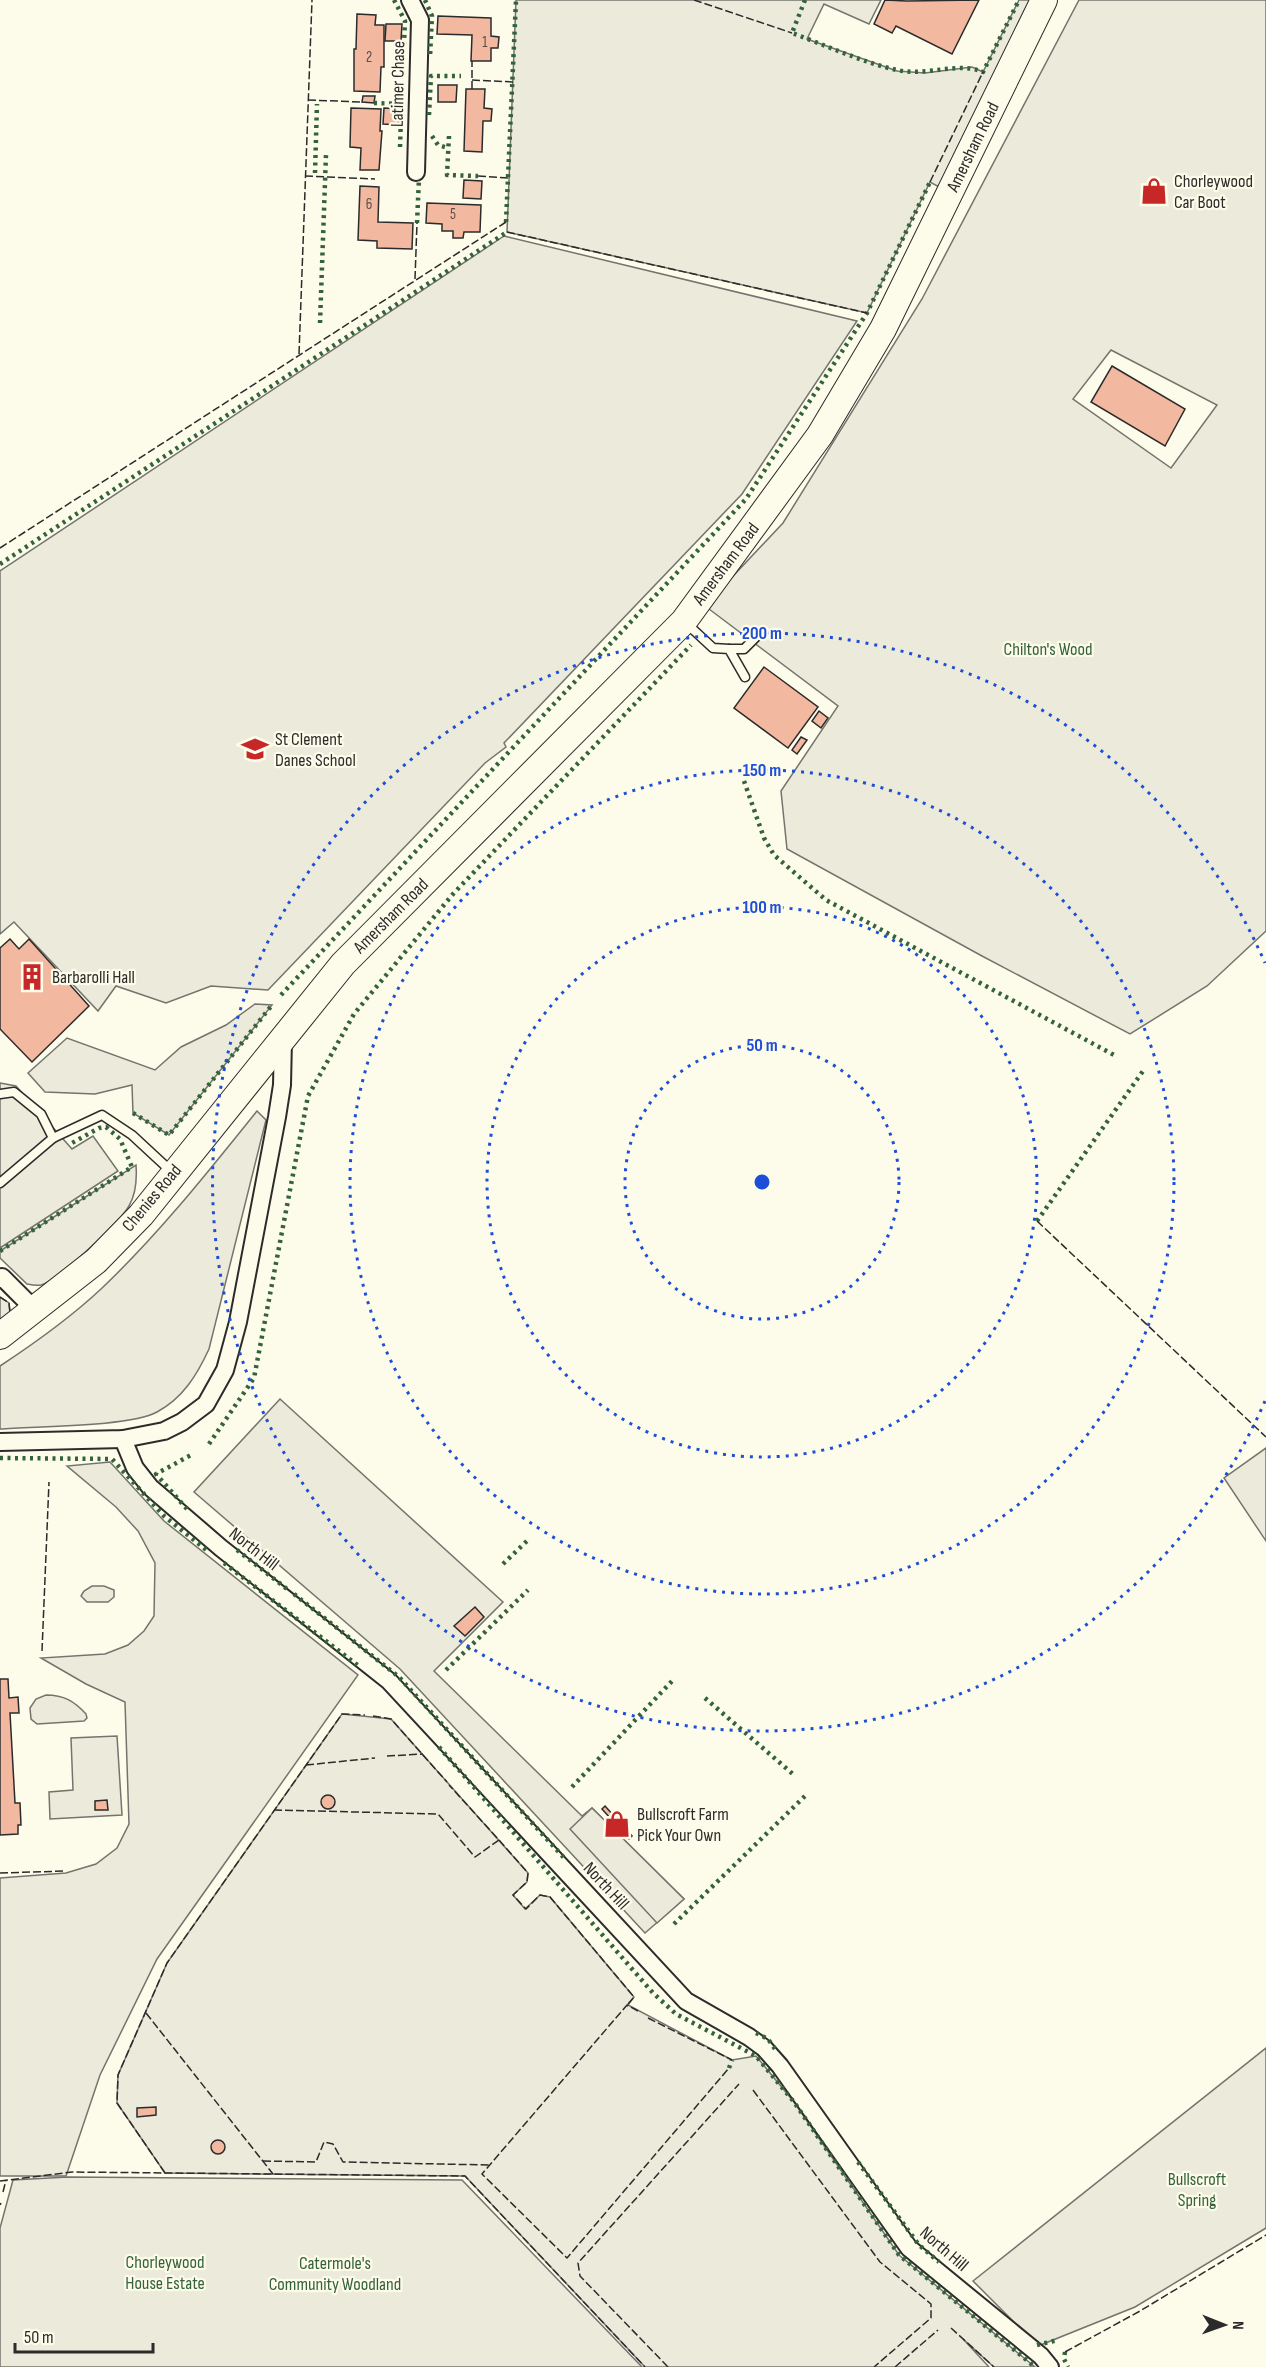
<svg xmlns="http://www.w3.org/2000/svg" width="1266" height="2367" viewBox="0 0 1266 2367" font-family="'Sofia Sans Condensed',sans-serif">
  <rect width="100%" height="100%" fill="#fdfbea"/>
  <g fill="#ecebdb" stroke="#74746e" stroke-width="1.5" fill-rule="evenodd">
    <path d="M516 0H881L869 24 824 4 807 39 897 71 925 73 972 67 983 72 1019 0H1032L941 188 930 182 867 313 507 232Z"/>
    <path d="M1079 0H1266V931L1207 986 1130 1034 982 956 787 849 781 791 838 706 705 606 783 523 922 299ZM1111 350 1217 405 1171 468 1073 399Z"/>
    <path d="M504 236 857 321 742 494 504 743 506 747 485 763 268 990 211 986 166 1003 116 986 98 1011 14 922 0 934V571Z"/>
    <path d="M255 1004 272 1005 169 1135 133 1113 132 1085 95 1094 45 1092 28 1073 67 1038 155 1070 181 1047 226 1025Z"/>
    <path d="M257 1111 266 1120 209 1349C197 1375 183 1398 157 1412 130 1427 35 1426 0 1429V1366C35 1343 70 1318 101 1289 158 1235 208 1172 257 1111Z"/>
    <path d="M136 1165C137 1179 136 1194 129 1206 120 1222 58 1280 41 1285 37 1286 32 1285 27 1284L0 1258V1251Z"/>
    <path d="M0 1297 9 1303 10 1313 0 1320Z"/>
    <path d="M280 1399 503 1602 434 1671 582 1816 592 1808 684 1899 645 1933 400 1669 194 1492Z"/>
    <path d="M1266 1448V1541L1224 1478Z"/>
    <path d="M110 1462 164 1521 358 1675 157 1959 100 2075 66 2176H0V1878L66 1873 96 1864 117 1848 129 1824 125 1702 86 1684 41 1658 105 1654 128 1645 144 1631 154 1616 155 1563 138 1531 116 1507 67 1466Z"/>
    <path d="M92 1586H104L114 1590V1597L108 1602H87L81 1596 84 1591Z"/>
    <path d="M46 1695C64 1695 74 1701 86 1714L87 1718 84 1721 37 1724 31 1719 30 1708 36 1699Z"/>
    <path d="M342 1714 391 1719 528 1873 527 1882 513 1895 525 1909 540 1895 550 1897 634 1997 628 2005 732 2060 756 2056 794 2102 899 2255 1035 2367H994L963 2339 989 2367H645L465 2176 165 2173 117 2103 118 2075 167 1963Z"/>
    <path d="M117 1736 122 1815 50 1819 49 1792 73 1790 71 1738Z"/>
    <path d="M1266 2048V2228L1135 2307 1038 2346 973 2281Z"/>
    <path d="M68 2177 462 2180 642 2367H0V2228L13 2180Z"/>
  </g>
  <g fill="#eceadb" stroke="#74746e" stroke-width="1.5">
    <path d="M0 1083 16 1086 72 1149 93 1136 118 1171 0 1248Z"/>
    <path d="M592 1808 684 1899 657 1923 570 1829Z"/>
  </g>
  <g fill="#f2b8a0" stroke="#2b2b2b" stroke-width="1.5">
    <path d="M885 0 907 1 979 0 952 54 896 26 892 33 874 24Z"/>
    <path d="M357 14 376 15 375 25H384V67H381L380 92 354 91V49H356Z"/>
    <path d="M438 16 491 18V36L499 37 498 48H491V61H471L472 35 437 34Z"/>
    <path d="M386 24H402L401 41H385Z"/>
    <path d="M438 85H457L456 102H438Z"/>
    <path d="M466 89H485L484 108 492 109 491 121H483L482 152 464 151Z"/>
    <path d="M363 96H375L374 103 362 102Z"/>
    <path d="M351 108 381 109 380 131H382L379 170H360L361 148 350 147Z"/>
    <path d="M384 108 400 109 399 125 383 124Z"/>
    <path d="M464 180 482 181 481 199 463 198Z"/>
    <path d="M360 186 379 187 378 222 413 223 412 249 377 248V241L358 240Z"/>
    <path d="M427 203 481 205 480 232H464L463 238H453V231H442V224L426 223Z"/>
    <path d="M1112 366 1185 409 1165 446 1091 402Z"/>
    <path d="M764 667 818 707 788 748 734 708Z"/>
    <path d="M819 711 828 718 821 728 812 721Z"/>
    <path d="M801 737 807 740 797 754 792 750Z"/>
    <path d="M10 939 19 949 29 939 89 1006 32 1062 0 1029V948Z"/>
    <path d="M475 1607 484 1617 465 1636 454 1626Z"/>
    <path d="M0 1679H8L9 1698 18 1697 19 1713H10L15 1803H20L21 1825H18V1834L0 1835Z"/>
    <circle cx="328" cy="1802" r="7"/>
    <path d="M107 1800 108 1810H95V1801Z"/>
    <path d="M605 1806 632 1836 629 1839 602 1809Z"/>
    <path d="M156 2107V2115L137 2117V2108Z"/>
    <circle cx="218" cy="2147" r="7"/>
  </g>
  <g fill="none" stroke-linecap="round" stroke-linejoin="round">
    <defs>
      <g id="service">
        <path d="M686 623 713 648 729 649 745 677"/>
        <path d="M729 649H744L756 637"/>
        <path d="M0 1094 14 1092 41 1114 53 1138"/>
        <path d="M0 1183 53 1138 102 1115 132 1135 173 1173"/>
      </g>
      <g id="minor">
        <path d="M410 0 420 20 416 172"/>
        <path d="M0 1279 2 1277 34 1309"/>
        <path d="M123 1439 135 1468 150 1487 221 1548 389 1681 686 2001 749 2037 764 2048 780 2066 909 2248 1041 2356 1050 2367"/>
        <path d="M0 1442 123 1439 164 1431 182 1422 206 1404 225 1370 238 1322 277 1117 282 1085 283 1039"/>
      </g>
      <path id="primary" d="M0 1336 96 1261 141 1215 343 964 684 621 820 435 883 329 1044 0"/>
    </defs>
    <use href="#service" stroke="#2b2b2b" stroke-width="11"/>
    <use href="#minor" stroke="#2b2b2b" stroke-width="20"/>
    <use href="#primary" stroke="#2b2b2b" stroke-width="28"/>
    <use href="#service" stroke="#fdfbea" stroke-width="8"/>
    <use href="#minor" stroke="#fdfbea" stroke-width="16"/>
    <use href="#primary" stroke="#fdfbea" stroke-width="26"/>
    <g stroke="#34623c" stroke-width="4.5" stroke-dasharray="3 4.5" stroke-linecap="butt">
      <path d="M394 0 405 21 403 65"/>
      <path d="M425 0 432 16 430 57"/>
      <path d="M805 0 792 33C825 45 864 63 897 70 926 77 958 61 983 72L1019 0"/>
      <path d="M374 103 402 104"/>
      <path d="M429 115 431 76H461"/>
      <path d="M432 136 438 145 448 148"/>
      <path d="M449 136 447 175 478 176"/>
      <path d="M400 147 402 83"/>
      <path d="M315 173 317 104"/>
      <path d="M506 222 516 0"/>
      <path d="M417 223 419 178"/>
      <path d="M320 323 326 154"/>
      <path d="M0 564 507 232"/>
      <path d="M744 781 764 838 774 855 826 900 1114 1055"/>
      <path d="M281 995 746 499 867 313 930 182"/>
      <path d="M133 1113 169 1135 272 1005"/>
      <path d="M1037 1221 1143 1071"/>
      <path d="M0 1251 132 1167 120 1139 106 1127 99 1128 72 1143"/>
      <path d="M209 1444 254 1378 308 1096 354 1014 453 894 691 645"/>
      <path d="M0 1458 112 1459 164 1516 209 1552"/>
      <path d="M187 1509 156 1474 191 1455"/>
      <path d="M237 1550 287 1589"/>
      <path d="M224 1563 360 1667"/>
      <path d="M503 1564 529 1539"/>
      <path d="M294 1594 399 1677 566 1860"/>
      <path d="M446 1670 528 1590"/>
      <path d="M705 1698 794 1775"/>
      <path d="M439 1747 653 1993 676 2014 756 2056 794 2102 899 2255 1035 2367"/>
      <path d="M572 1787 673 1680"/>
      <path d="M674 1924 805 1796"/>
      <path d="M756 2033 768 2039 775 2049"/>
      <path d="M729 2068 732 2060"/>
      <path d="M858 2162 919 2245 939 2262"/>
      <path d="M1037 2345 1058 2340"/>
      <path d="M1065 2352 1064 2359 1068 2367"/>
    </g>
    <g stroke="#2b2b2b" stroke-width="1.5" stroke-dasharray="8 3" stroke-linecap="butt">
      <path d="M694 0 792 33"/>
      <path d="M472 80 513 82"/>
      <path d="M472 89V61"/>
      <path d="M308 100 362 102"/>
      <path d="M305 176 375 179"/>
      <path d="M478 176 508 178"/>
      <path d="M930 182 983 72"/>
      <path d="M507 232 867 313"/>
      <path d="M415 279 417 223"/>
      <path d="M299 354 312 0"/>
      <path d="M0 548 506 222"/>
      <path d="M1037 1221 1266 1437"/>
      <path d="M0 1297 9 1303 10 1313"/>
      <path d="M42 1651 49 1482"/>
      <path d="M373 1716 391 1719 447 1782"/>
      <path d="M387 1756 423 1754"/>
      <path d="M306 1765 375 1758"/>
      <path d="M274 1810 438 1814 475 1857 499 1840 449 1785"/>
      <path d="M499 1840 528 1873 527 1882 513 1895 526 1909 540 1895 550 1897 634 1997 627 2005"/>
      <path d="M0 1873 65 1871"/>
      <path d="M638 2011 627 2005 482 2174 567 2258 729 2068"/>
      <path d="M146 2013 273 2174"/>
      <path d="M648 2018 732 2060"/>
      <path d="M753 2090 880 2262 931 2304V2318L874 2367"/>
      <path d="M263 2161 316 2162 324 2142 333 2144 343 2162 489 2165"/>
      <path d="M165 2173 117 2103 118 2075 167 1963 342 1714 365 1715"/>
      <path d="M0 2181 72 2172 465 2176 645 2367"/>
      <path d="M3 2192 6 2180"/>
      <path d="M0 2205 1 2203"/>
      <path d="M951 2328 994 2367"/>
      <path d="M1065 2352 1140 2311 1266 2235"/>
      <path d="M668 2367 580 2276 578 2263 739 2084"/>
      <path d="M895 2367 938 2330"/>
    </g>
  </g>
  <g fill="none" stroke="#1d4ed8" stroke-width="3" stroke-dasharray="3 6">
    <circle cx="762" cy="1182" r="137"/>
    <circle cx="762" cy="1182" r="275"/>
    <circle cx="762" cy="1182" r="412"/>
    <path d="M1265 1401A549 549 0 1 1 1265 963"/>
  </g>
  <defs>
    <symbol id="shop-bare" viewBox="-9 -9 18 18"><path d="M-5-2.5h2.3a2.7 3.5 0 0 1 5.4 0H5L5.5 6h-11ZM-1.5-2.5h3a1.5 2.3 0 0 0-3 0Z" fill="#c62828" stroke="#fdfbea" stroke-width="2.5" paint-order="stroke"/></symbol>
    <symbol id="school-bare" viewBox="-9 -9 18 18"><path d="M0-5L7-2L0 1L-7-2ZM-4 1L0 2.5L4 1V4Q0 6-4 4Z" fill="#c62828" stroke="#fdfbea" stroke-width="2.5" paint-order="stroke"/></symbol>
    <symbol id="building-bare" viewBox="-9 -9 18 18"><path d="M-4-6H4V6H1V3H-1V6H-4ZM-2.5-4.3h1.7v1.8h-1.7ZM.8-4.3h1.7v1.8H.8ZM-2.5-1h1.7V.8h-1.7ZM.8-1h1.7V.8H.8Z" fill="#c62828" stroke="#fdfbea" stroke-width="2.5" paint-order="stroke"/></symbol>
  </defs>
  <g fill-rule="evenodd">
    <use href="#shop-bare" x="1135" y="172" width="38" height="38"/>
    <use href="#school-bare" x="236" y="730" width="38" height="38"/>
    <use href="#building-bare" x="13" y="958" width="38" height="38"/>
    <use href="#shop-bare" x="598" y="1805" width="38" height="38"/>
  </g>
  <g text-anchor="middle" dominant-baseline="central" stroke-width="4.5" stroke-linejoin="round" paint-order="stroke">
    <g font-size="15" fill="#5d4e48">
      <text x="485" y="42">1</text>
      <text x="369" y="57">2</text>
      <text x="369" y="204">6</text>
      <text x="453" y="214">5</text>
    </g>
    <g font-size="18" fill="#2b2b2b" stroke="#fdfbea">
      <text transform="translate(398 84) rotate(-89)">Latimer Chase</text>
      <text transform="translate(973 147) rotate(-64)">Amersham Road</text>
      <text transform="translate(726 564) rotate(-53)">Amersham Road</text>
      <text transform="translate(391 916) rotate(-45)">Amersham Road</text>
      <text transform="translate(152 1198) rotate(-50)">Chenies Road</text>
      <text transform="translate(254 1549) rotate(38)">North Hill</text>
      <text transform="translate(606 1886) rotate(47)">North Hill</text>
      <text transform="translate(944 2249) rotate(41)">North Hill</text>
    </g>
    <g font-size="18" fill="#2b2b2b" stroke="#fdfbea" text-anchor="start">
      <text x="1174" y="181">Chorleywood<tspan x="1174" dy="21">Car Boot</tspan></text>
      <text x="275" y="739">St Clement<tspan x="275" dy="21">Danes School</tspan></text>
      <text x="52" y="977">Barbarolli Hall</text>
      <text x="637" y="1814">Bullscroft Farm<tspan x="637" dy="21">Pick Your Own</tspan></text>
    </g>
    <g font-size="18" fill="#34623c" stroke="#fdfbea">
      <text x="1048" y="649">Chilton's Wood</text>
      <text x="1197" y="2179">Bullscroft<tspan x="1197" dy="21">Spring</tspan></text>
      <text x="165" y="2262">Chorleywood<tspan x="165" dy="21">House Estate</tspan></text>
      <text x="335" y="2263">Catermole's<tspan x="335" dy="21">Community Woodland</tspan></text>
    </g>
  </g>
  <circle cx="762" cy="1182" r="9" fill="#1d4ed8" stroke="#fdfbea" stroke-width="3"/>
  <g font-size="18" text-anchor="middle" font-weight="bold" fill="#1d4ed8" stroke="#fdfbea" stroke-width="4.5" stroke-linejoin="round" paint-order="stroke">
    <text x="762" y="639">200 m</text>
    <text x="762" y="776">150 m</text>
    <text x="762" y="913">100 m</text>
    <text x="762" y="1051">50 m</text>
  </g>
  <g transform="translate(1224 2325) rotate(91)" stroke="#fdfbea" stroke-width="4.5" paint-order="stroke">
  <path d="M0-4.5L10 22L0 15L-10 22Z" fill="#2b2b2b"/>
  <text y="-9" font-size="16" font-weight="bold" text-anchor="middle" fill="#2b2b2b">N</text>
  </g>
  <path d="M15 2343v9h138v-9" fill="none" stroke="#2b2b2b" stroke-width="3"/>
  <text x="24" y="2343" font-size="18" fill="#2b2b2b" stroke="#fdfbea" stroke-width="4.5" paint-order="stroke">50 m</text>
</svg>
